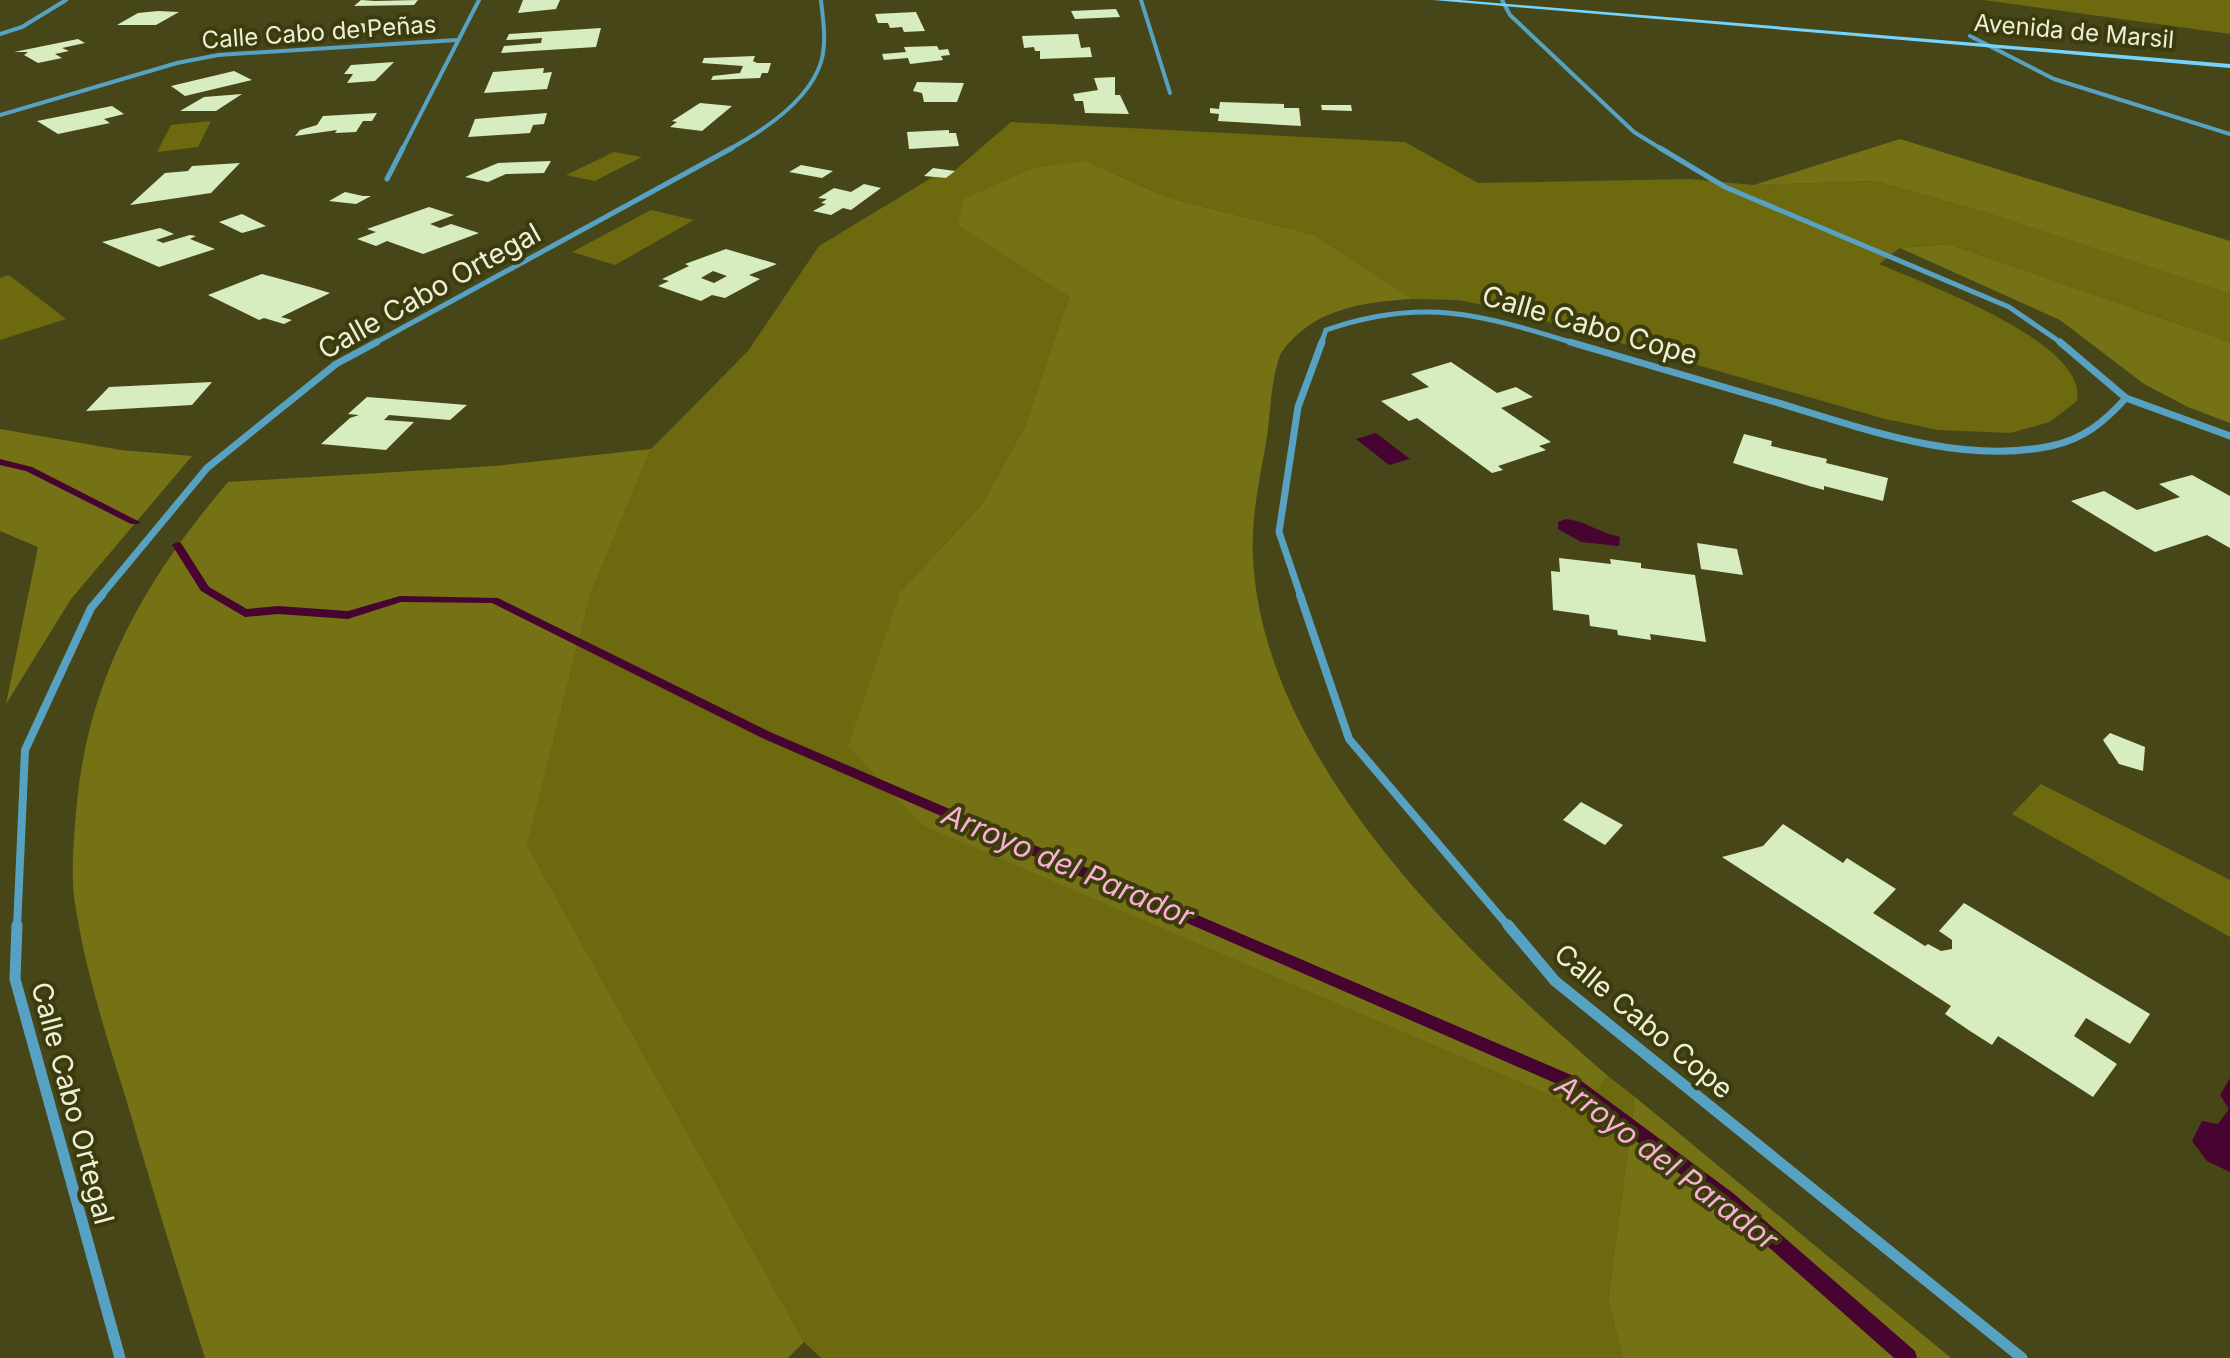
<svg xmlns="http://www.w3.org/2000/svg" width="2230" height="1358" viewBox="0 0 2230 1358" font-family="Inter,sans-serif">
  <rect width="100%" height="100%" fill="#474619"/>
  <g fill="#6c690f">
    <path d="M1983 0H2230V34Z"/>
    <path d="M211 121 198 147 157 152 171 125Z"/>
    <path d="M1011 122 1405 142 1478 183 1690 179 1754 185 1875 181 1987 213 2230 294V342L1949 244 1900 248 1879 264C1922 283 2089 342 2077 401L2050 422 2010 433 1938 430 1885 419 1499 308 1458 300 1413 299 1314 235 1166 197 1086 161 958 226 1069 297 1025 426 982 504 901 591 1580 1108 1608 1076 1635 1097 1608 1301 1623 1358H821L804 1342 527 845 591 593 651 449 748 351 819 246 933 177 946 178Z"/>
    <path d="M614 152 642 157 595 181 566 175Z"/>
    <path d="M651 210 694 220 615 265 572 252Z"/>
    <path d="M9 275 66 319 0 340V278Z"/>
    <path d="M2041 784 2230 880V937L2012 814Z"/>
  </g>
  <g fill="#757215">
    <path d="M1900 139 2230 241V294L1987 213 1875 181 1754 185Z"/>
    <path d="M1086 161 1166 197 1314 235 1413 299C1362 302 1312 309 1281 353 1270 381 1271 414 1266 443 1259 481 1251 519 1253 557 1262 760 1464 952 1608 1076L1581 1108 922 825 848 746 901 591 982 504 1025 426 1069 297 958 226 964 199 1034 168Z"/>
    <path d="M1949 244 2230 342V423L2188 407 2144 384 2060 320 1900 248Z"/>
    <path d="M0 429 121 450 192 456 71 599 6 704 38 547 0 531Z"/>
    <path d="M651 449 591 593 527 845 804 1342 788 1358H205C178 1273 152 1188 127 1102 106 1035 84 967 74 897 71 869 74 839 76 812 87 679 144 581 228 482L495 466Z"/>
    <path d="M1635 1097 1951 1358H1623L1608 1301Z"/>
  </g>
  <g fill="#480430">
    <path d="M1376 433 1410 459 1389 465 1356 439Z"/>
    <path d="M1566 519C1583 520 1600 533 1620 537L1619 546 1581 542 1558 529V522Z"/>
    <path d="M2230 1078V1172L2207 1161 2192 1141 2202 1121 2218 1124 2229 1109 2220 1095Z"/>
  </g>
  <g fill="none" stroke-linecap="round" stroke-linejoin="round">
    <g fill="#480430" fill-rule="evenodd">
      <path d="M0 459 32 467 140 522 139 524H131L26 471 0 465Z"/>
      <path d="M177 542 181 543 209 587 247 609 278 606 348 611 400 596 498 598 770 732 1576 1077 1733 1193 1915 1351 1917 1358H1894L1721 1205 1564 1087 762 738 492 603 401 602 348 619 278 614 245 617 201 591 172 545Z"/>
    </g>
  </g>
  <g fill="#d7edbf" fill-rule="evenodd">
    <path d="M361 0 375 1 418 0 414 5 354 6Z"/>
    <path d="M523 0H560L556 9 518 13Z"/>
    <path d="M1116 9 1120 17 1075 19 1071 11Z"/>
    <path d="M158 11 179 12 156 25H117L138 13Z"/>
    <path d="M916 12 925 31 904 32 902 27 890 28 888 23H878L875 14Z"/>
    <path d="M423 21 419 27 339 35 346 24Z"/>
    <path d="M601 28 596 47 501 53 504 46 541 43 542 38 506 40 509 34Z"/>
    <path d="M1078 34 1081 48 1090 47 1092 57 1040 59V51H1035L1034 47 1024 48 1022 36Z"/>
    <path d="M78 39 85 43 62 48 69 51 55 54 62 58 38 63 24 55 28 52H14Z"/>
    <path d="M937 46 939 50 948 49 950 55 941 56 943 60 910 64 908 58 884 60 882 54 906 52 904 47Z"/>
    <path d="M755 56 753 61 757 63H771L768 73H762L760 78 711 80 713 76 740 73 743 66 702 63 704 58Z"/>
    <path d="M394 62 375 81 347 83 353 74H344L351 65Z"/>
    <path d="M544 68 543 73 552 72 547 89 484 93 493 72Z"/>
    <path d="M234 71 252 80 185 96 171 86Z"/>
    <path d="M1115 77V95H1120L1129 114 1085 113 1083 101H1075L1073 94 1098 90 1094 78Z"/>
    <path d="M917 82 964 83 957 102H924L922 93 913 91Z"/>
    <path d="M242 94 216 111H180L204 97Z"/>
    <path d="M1220 102 1284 104V108H1299L1301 126 1218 121 1219 114 1210 113V108L1219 109Z"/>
    <path d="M700 103 732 106 702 131 670 127 677 122 672 121Z"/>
    <path d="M1321 105H1351L1352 111 1322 110Z"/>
    <path d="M112 106 124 114 104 119 110 123 58 134 37 121Z"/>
    <path d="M377 113 372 121H363L356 132 335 133 337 130 295 136 300 130 317 125 323 116Z"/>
    <path d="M547 113 544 124 533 125 530 133 468 137 475 119Z"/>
    <path d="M949 130V133H956L959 146 909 149 907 132Z"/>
    <path d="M551 161 544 173 506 174 488 182 465 177 498 163Z"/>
    <path d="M240 163 211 193 130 205 165 173 188 171 192 166Z"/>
    <path d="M801 165 833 171 822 178 789 172Z"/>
    <path d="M933 168 955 171 946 178 924 176Z"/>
    <path d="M864 184 881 188 851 210 843 208 831 215 813 211 826 204 821 203 827 199 818 198 834 188 851 192Z"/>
    <path d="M345 192 363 196H371L356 204 329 201Z"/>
    <path d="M429 207 454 215 430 224 440 228 451 224 479 233 423 254 387 241 376 246 357 239 376 232 367 229Z"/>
    <path d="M242 214 266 226 242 233 219 222Z"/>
    <path d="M160 228 174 234 156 240 163 243 190 235 196 236 190 239 215 249 159 267 102 242Z"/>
    <path d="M726 249 777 264 749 275 760 279 725 298 712 295 701 301 658 286 669 281 662 279 689 266 685 264ZM713 271 727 276 714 283 701 278Z"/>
    <path d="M262 274 310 287 330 293 281 317 292 320 284 324 264 318 259 320 208 295Z"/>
    <path d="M1451 362 1497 393 1516 387 1533 397 1501 408 1551 442 1539 446 1546 450 1498 466 1503 470 1492 473 1417 418 1409 421 1381 401 1429 387 1411 374Z"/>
    <path d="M212 382 192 405 86 411 109 387Z"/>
    <path d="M367 397 467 405 450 420 389 415 384 420 414 422 386 450 321 444 350 418 359 415 348 414Z"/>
    <path d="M1744 434 1772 441 1771 446 1827 459 1826 463 1888 478 1883 501 1824 486V490L1809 486 1733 463Z"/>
    <path d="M2192 475 2230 496V548L2207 535 2155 552 2071 501 2104 491 2137 510 2180 497 2159 484Z"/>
    <path d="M1697 543 1737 549 1743 575 1701 569Z"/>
    <path d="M1559 558 1611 564 1610 559 1641 563V568L1695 575 1706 642 1650 634 1651 640 1618 635 1617 630 1590 626 1589 615 1553 610 1551 571 1560 572Z"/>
    <path d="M2110 733 2145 747 2143 771 2119 764 2103 740Z"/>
    <path d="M1581 802 1623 825 1605 845 1563 820Z"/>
    <path d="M1783 824 1843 863 1847 858 1896 889 1873 913 1925 946 1928 944 1941 951 1952 949V940L1939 931 1964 903 2150 1014 2130 1044 2086 1018 2074 1036 2117 1064 2093 1097 1998 1036 1992 1045 1970 1031 1945 1014 1951 1006 1722 857 1763 846Z"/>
  </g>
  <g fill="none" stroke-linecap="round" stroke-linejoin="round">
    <g stroke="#57a2c2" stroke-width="4">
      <path d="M1141 0 1170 93"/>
      <path d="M1502 0 1510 15 1634 132 1663 150"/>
      <path d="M0 34 22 27 66 0"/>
      <path d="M1970 36 2054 79 2230 134"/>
      <path d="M0 115 177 63 218 55 457 40"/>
      <path d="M402 150 479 0"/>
      <path d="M728 150C763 131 809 101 821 62 827 42 823 20 821 0"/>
    </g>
    <g stroke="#57a2c2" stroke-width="5">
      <path d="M1660 148 1725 187 2009 307 2063 344"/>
      <path d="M387 179 403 148"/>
      <path d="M373 344 732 148"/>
      <path d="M1321 344 1326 330C1424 296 1482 315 1577 344"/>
    </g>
    <g stroke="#57a2c2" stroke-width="7">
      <path d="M1570 342C1639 362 1707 382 1775 402 1862 428 1959 465 2051 446 2084 439 2104 422 2126 398L2060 342"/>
      <path d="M2126 398 2230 436"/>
      <path d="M100 597 207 468 336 364 377 342"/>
      <path d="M1301 597 1279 532 1298 407 1322 342"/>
    </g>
    <g stroke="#57a2c2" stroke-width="8">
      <path d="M1300 595 1349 739 1509 927"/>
      <path d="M17 927 25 750 91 608 102 595"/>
    </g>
    <g stroke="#57a2c2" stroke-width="11">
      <path d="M17 925 15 979 120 1358"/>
      <path d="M1508 925 1555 981 2022 1358"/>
    </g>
    <path fill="#75d4fc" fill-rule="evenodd" d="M1433 0H1460L2230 64V68Z"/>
  </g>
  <g text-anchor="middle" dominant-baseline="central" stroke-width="8" stroke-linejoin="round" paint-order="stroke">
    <g font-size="24" fill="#eeefd6" stroke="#3c3b0d">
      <text transform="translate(2074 31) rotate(5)">Avenida de Marsil</text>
      <text transform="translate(319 32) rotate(-4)">Calle Cabo de Peñas</text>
    </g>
    <g font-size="28" fill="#eeefd6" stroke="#3c3b0d">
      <text transform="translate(429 291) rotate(-29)">Calle Cabo Ortegal</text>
      <text transform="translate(1590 325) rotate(16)">Calle Cabo Cope</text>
      <text transform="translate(1644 1021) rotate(40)">Calle Cabo Cope</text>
      <text transform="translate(73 1103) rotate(75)">Calle Cabo Ortegal</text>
    </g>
    <g font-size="30" font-style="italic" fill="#faafd5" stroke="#3c3b0d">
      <text transform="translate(1068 865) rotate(23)">Arroyo del Parador</text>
      <text transform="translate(1667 1162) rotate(37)">Arroyo del Parador</text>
    </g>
  </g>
</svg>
